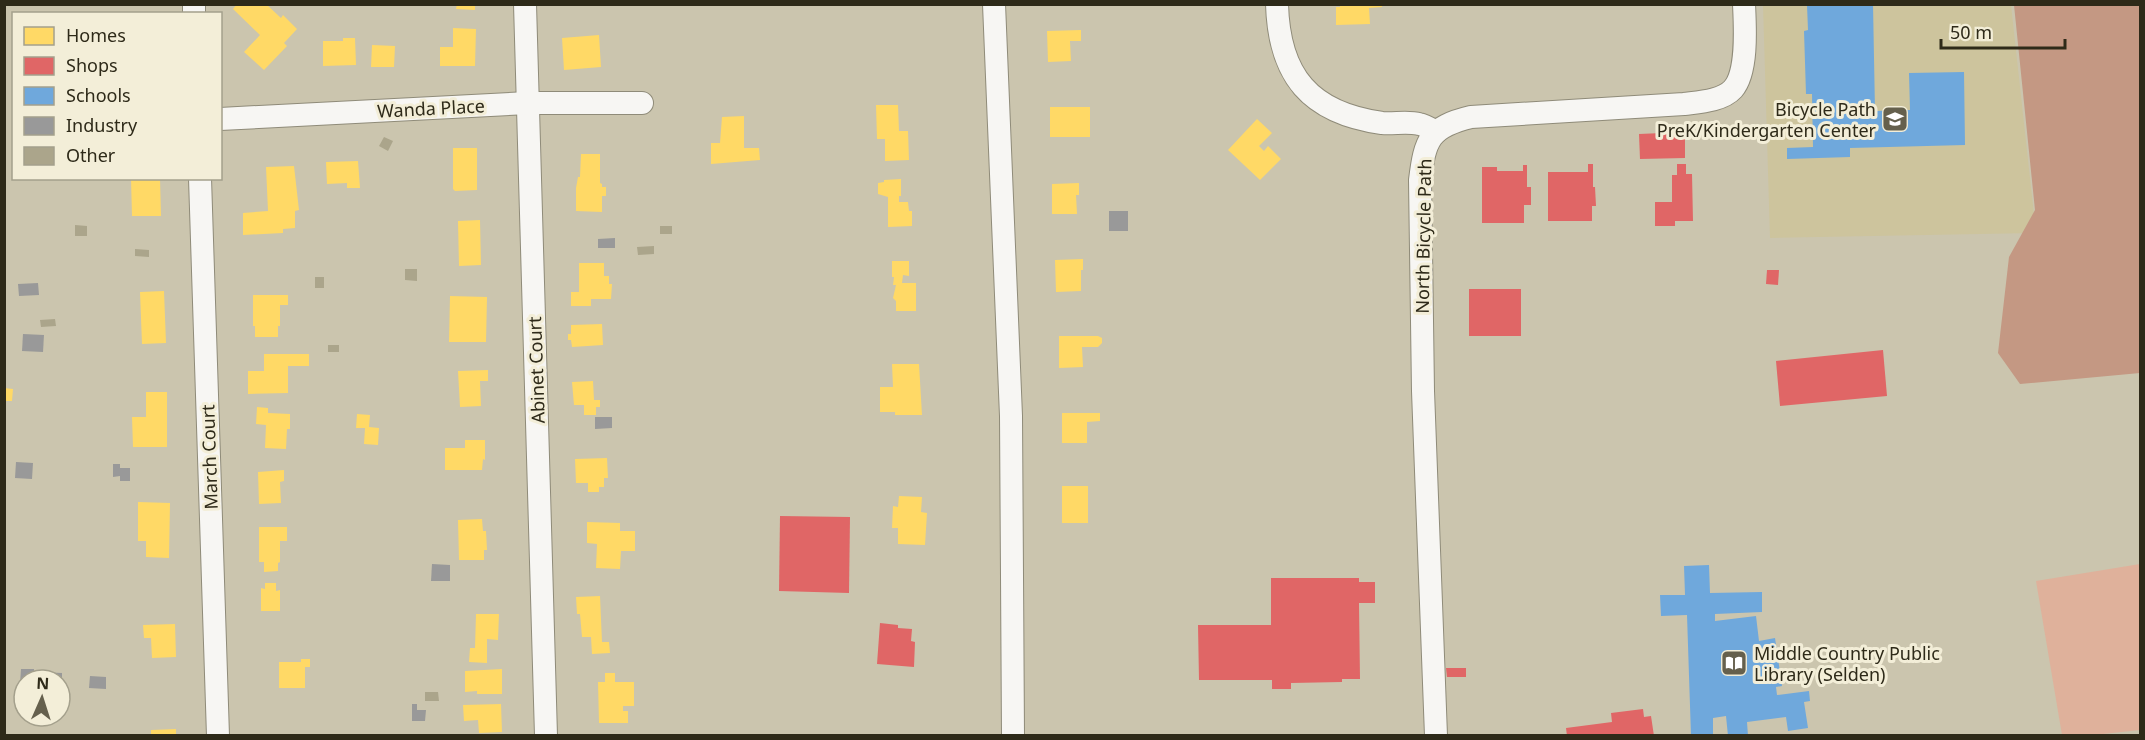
<svg xmlns="http://www.w3.org/2000/svg" width="2145" height="740" viewBox="0 0 2145 740" font-family="'Noto Sans',sans-serif">
  <rect width="100%" height="100%" fill="#cbc5ae"/>
  <path fill="#cdc49d" d="M1763 5H2011L2036 233 1770 238Z"/>
  <path fill="#dfb19b" d="M2140 564V730L2094 735H2062L2036 581Z"/>
  <path fill="#c49883" d="M2014 5H2140V373L2020 384 1998 353 2009 257 2035 210Z"/>
  <g fill="#ffd966">
    <path d="M237 4H266L281 18 283 15 297 29 284 43 287 46 264 70 244 52 260 35 233 9Z"/>
    <path d="M457 4H475V10L456 9Z"/>
    <path d="M1340 4H1382V7L1369 8 1370 24 1336 25V7H1340Z"/>
    <path d="M453 28 476 29 475 66H440V47H453Z"/>
    <path d="M1081 30V41H1070L1071 61 1048 62 1047 31Z"/>
    <path d="M599 35 601 67 564 70 562 38Z"/>
    <path d="M343 38H355L356 65 323 66V41H343Z"/>
    <path d="M372 45 395 46 394 67H371Z"/>
    <path d="M876 105H898L899 131H908L909 160 885 161V139H877Z"/>
    <rect x="1050" y="107" width="40" height="30"/>
    <path d="M744 116V148H759L760 160 711 164V143H720L722 117Z"/>
    <path d="M1257 119 1272 133 1259 146 1264 151 1268 146 1281 159 1260 180 1228 150Z"/>
    <path d="M453 148H477V190L455 191 453 189Z"/>
    <path d="M581 154H600V183L602 184V187H606V196H602V212L576 211V188L578 177H580Z"/>
    <path d="M358 161 360 188H347V183L327 184 326 162Z"/>
    <path d="M294 166 299 210 295 211V228L283 229V233L243 235V213L268 211 266 167Z"/>
    <path d="M131 178H160L161 216H132Z"/>
    <path d="M901 179V196H899V202H908L909 211H912V226L888 227V197L878 194V183L884 182V180Z"/>
    <path d="M1079 183V195H1076L1077 214H1052V184Z"/>
    <path d="M480 220 481 265 459 266 458 221Z"/>
    <path d="M1083 259V270H1081V291L1056 292 1055 260Z"/>
    <path d="M892 261H909V276L903 275 902 283H916V311H896V301L893 298 896 285H893L894 277H892Z"/>
    <path d="M579 263H604V276H609V284H612L611 299H591V306H571V292H579Z"/>
    <path d="M164 291 166 343 142 344 140 292Z"/>
    <path d="M253 295H288V305H280V326H278V337H255V326H253Z"/>
    <path d="M450 296 487 297 486 342H449Z"/>
    <path d="M602 324 603 345 572 347 571 340H568V334H571V325Z"/>
    <path d="M1059 336H1098L1102 338V343L1098 347H1082L1083 367 1059 368Z"/>
    <path d="M264 354H309V366H288V393L248 394V371H264Z"/>
    <path d="M892 364H919L922 415H895V412H880V387H893Z"/>
    <path d="M488 370V381H480L481 406 460 407 458 371Z"/>
    <path d="M593 381 594 400H600V407H596V415H584V405H574L572 382Z"/>
    <path d="M4 388 13 389 12 401H4Z"/>
    <path d="M146 392H167V447H133L132 417H146Z"/>
    <path d="M257 407 268 408V413L290 414V429H287L286 449 265 448 266 425 256 424Z"/>
    <path d="M1062 413H1100V421L1087 422V443H1062Z"/>
    <path d="M357 414 370 415 369 427 379 428 378 445 364 444 365 428H356Z"/>
    <path d="M465 440H485V460L483 459 482 470H445V448H465Z"/>
    <path d="M607 458 608 478H604V487H599V492H588V483H576L575 459Z"/>
    <path d="M284 470V481L280 482 281 503 259 504 258 472Z"/>
    <rect x="1062" y="486" width="26" height="37"/>
    <path d="M899 496 922 497 921 512 927 513 925 545 898 544V528H892L893 506 898 507Z"/>
    <path d="M138 502 170 503 169 558 146 557V541H138Z"/>
    <path d="M482 519 483 531H486L487 550H484V560H459L458 520Z"/>
    <path d="M587 522 620 523V531H635V551H621L620 569 596 568 597 544 587 543Z"/>
    <path d="M259 527H287V541H280V562L278 563V571L264 572V562H259Z"/>
    <path d="M265 583H276V591L280 590V611H261V588L265 589Z"/>
    <path d="M600 596 602 642H609L610 653 592 654 591 637H582L580 614H577L576 597Z"/>
    <path d="M476 614H499L498 640 487 639V663L469 662 470 648H475Z"/>
    <path d="M175 624 176 657 152 658 151 638H144L143 625Z"/>
    <path d="M301 659H310V667H305V688H279V662H301Z"/>
    <path d="M502 669V694H477V691L465 692V671Z"/>
    <path d="M605 673H615V682H634V706H623V711H628V723H599L598 682H605Z"/>
    <path d="M501 704 502 732 479 733 478 720 464 721 463 705Z"/>
    <path d="M176 729V736H151V730Z"/>
  </g>
  <g fill="#e06666">
    <path d="M1685 132V158L1640 159 1639 134Z"/>
    <path d="M1588 164H1593V187H1595L1596 206H1592V221H1548V172H1588Z"/>
    <path d="M1677 164H1686V174H1692L1693 221H1675V226H1655V202H1672V175H1677Z"/>
    <path d="M1523 165H1527V187H1531V205H1524V223H1482V167H1497V171H1523Z"/>
    <path d="M1767 270H1779L1778 285 1766 284Z"/>
    <rect x="1469" y="289" width="52" height="47"/>
    <path d="M1883 350 1887 396 1780 406 1776 361Z"/>
    <path d="M780 516 850 517 849 593 779 591Z"/>
    <path d="M1271 578H1359V582H1375V603H1359L1360 679H1342V682L1291 683V689H1272V680H1199L1198 625H1271Z"/>
    <path d="M880 623 898 625V628L912 629 911 641 915 642 914 667 877 664Z"/>
    <path d="M1446 668H1466V677H1447Z"/>
    <path d="M1643 709 1644 717 1651 716 1654 736H1567L1566 728 1612 722 1611 713Z"/>
  </g>
  <g fill="#6fa8dc">
    <path d="M1873 4 1875 111 1910 110 1909 73 1964 72 1965 145 1850 148V157L1787 159V148L1813 147 1812 94H1806L1804 31 1808 30 1807 5Z"/>
    <path d="M1709 565 1710 593 1762 592V612L1715 614V621L1756 616 1759 641 1775 638 1782 686 1776 687 1777 695 1809 691 1810 701 1804 702 1808 728 1788 731 1786 717 1747 722 1748 736H1728L1726 716 1713 718V736H1691L1687 615 1661 616 1660 595H1685L1684 566Z"/>
  </g>
  <g fill="#999">
    <rect x="1109" y="211" width="19" height="20"/>
    <path d="M615 238V248H598V239Z"/>
    <path d="M38 283 39 295 19 296 18 284Z"/>
    <path d="M23 334 44 335 43 352 22 351Z"/>
    <path d="M595 417H612V428L595 429Z"/>
    <path d="M16 462 33 463 32 479 15 478Z"/>
    <path d="M113 464H120V468H130V481H120V476L113 477Z"/>
    <path d="M432 564 450 565V581H431Z"/>
    <path d="M21 669H34V680H24V684H20Z"/>
    <path d="M39 672 62 673V680H39Z"/>
    <path d="M90 676 106 677V689L89 688Z"/>
    <path d="M412 704H417V710H426L425 721H412Z"/>
  </g>
  <g fill="#aba58b">
    <path d="M384 137 393 141 388 151 379 146Z"/>
    <path d="M75 225 87 226V236H75Z"/>
    <rect x="660" y="226" width="12" height="8"/>
    <path d="M654 246V254L638 255 637 247Z"/>
    <path d="M135 249 149 250V257L135 256Z"/>
    <path d="M405 269H417V281L405 280Z"/>
    <rect x="315" y="277" width="9" height="11"/>
    <path d="M55 319 56 326 41 327 40 320Z"/>
    <rect x="328" y="345" width="11" height="7"/>
    <path d="M425 692H438L439 701H425Z"/>
  </g>
  <g fill="none" stroke-linecap="round" stroke-linejoin="round">
    <defs>
      <g id="minor">
        <path d="M194 4V14"/>
        <path d="M525 4 546 736"/>
        <path d="M994 4 1011 416 1013 736"/>
        <path d="M1277 4C1279 76 1310 113 1382 123 1394 124 1408 121 1419 124 1425 125 1431 129 1436 132"/>
        <path d="M220 119 528 103H642"/>
        <path d="M200 178 218 736"/>
        <path d="M1436 736 1423 391 1420 180C1425 140 1429 127 1471 117L1684 104C1699 102 1722 101 1733 89 1748 72 1745 26 1744 4"/>
      </g>
    </defs>
    <use href="#minor" stroke="#8f8b79" stroke-width="24"/>
    <use href="#minor" stroke="#f7f6f3" stroke-width="22"/>
  </g>
  <defs>
    <symbol id="school-square" viewBox="-11 -11 22 22"><rect x="-9" y="-9" width="18" height="18" rx="4" fill="#65604d" stroke="#f3eed8"/><path d="M0-5L7-2L0 1L-7-2ZM-4 1L0 2.5L4 1V4Q0 6-4 4Z" fill="#fff"/></symbol>
    <symbol id="library-square" viewBox="-11 -11 22 22"><rect x="-9" y="-9" width="18" height="18" rx="4" fill="#65604d" stroke="#f3eed8"/><path d="M-6-4Q-3-5.5-.7-3.5V5Q-3 3-6 4ZM6-4Q3-5.5 .7-3.5V5Q3 3 6 4Z" fill="#fff"/></symbol>
  </defs>
  <g fill-rule="evenodd">
    <use href="#school-square" x="1880" y="104" width="30" height="30"/>
    <use href="#library-square" x="1719" y="648" width="30" height="30"/>
  </g>
  <g text-anchor="middle" dominant-baseline="central" stroke-width="6" stroke-linejoin="round" paint-order="stroke">
    <g font-size="18" fill="#2e2a19" stroke="#f3eed8">
      <text transform="translate(431 108) rotate(-3)">Wanda Place</text>
      <text transform="translate(1423 236) rotate(-89)">North Bicycle Path</text>
      <text transform="translate(536 370) rotate(-92)">Abinet Court</text>
      <text transform="translate(209 457) rotate(-92)">March Court</text>
    </g>
    <g font-size="18" fill="#2e2a19" stroke="#f3eed8" text-anchor="end">
      <text x="1876" y="109">Bicycle Path<tspan x="1876" dy="21">PreK/Kindergarten Center</tspan></text>
      <text x="1754" y="653" text-anchor="start">Middle Country Public<tspan x="1754" dy="21">Library (Selden)</tspan></text>
    </g>
  </g>
  <rect width="2145" height="740" fill="none" stroke="#2e2a19" stroke-width="12"/>
  <rect x="12" y="12" width="210" height="168" fill="#f3eed8" stroke="#a4a08c" stroke-width="1.5"/>
  <rect x="24" y="27" width="30" height="18" fill="#ffd966" stroke="#a4a08c" stroke-width="1.5"/>
  <text x="66" y="42" font-size="18" fill="#2e2a19">Homes</text>
  <rect x="24" y="57" width="30" height="18" fill="#e06666" stroke="#a4a08c" stroke-width="1.5"/>
  <text x="66" y="72" font-size="18" fill="#2e2a19">Shops</text>
  <rect x="24" y="87" width="30" height="18" fill="#6fa8dc" stroke="#a4a08c" stroke-width="1.5"/>
  <text x="66" y="102" font-size="18" fill="#2e2a19">Schools</text>
  <rect x="24" y="117" width="30" height="18" fill="#999999" stroke="#a4a08c" stroke-width="1.5"/>
  <text x="66" y="132" font-size="18" fill="#2e2a19">Industry</text>
  <rect x="24" y="147" width="30" height="18" fill="#aba58b" stroke="#a4a08c" stroke-width="1.5"/>
  <text x="66" y="162" font-size="18" fill="#2e2a19">Other</text>
  <g transform="translate(42 698) rotate(3)"><circle r="28" fill="#f3eed8" stroke="#a4a08c" stroke-width="1.5"/>
  <path d="M0-4.5L10 22L0 15L-10 22Z" fill="#65604d"/>
  <text y="-9" font-size="16" font-weight="bold" text-anchor="middle" fill="#2e2a19">N</text>
  </g>
  <path d="M1941 39v9h124v-9" fill="none" stroke="#2e2a19" stroke-width="3"/>
  <text x="1950" y="39" font-size="18" fill="#2e2a19" stroke="#f3eed8" stroke-width="4.5" paint-order="stroke">50 m</text>
</svg>
